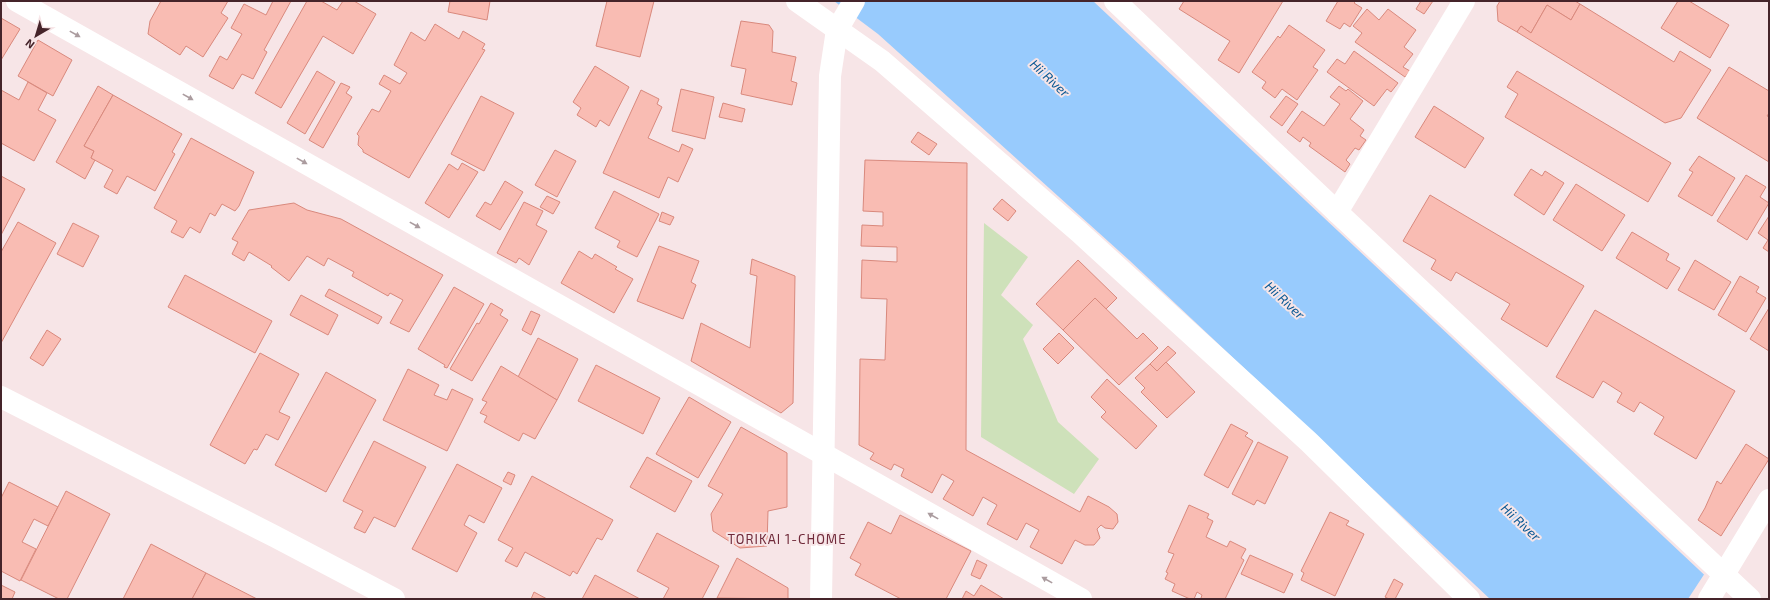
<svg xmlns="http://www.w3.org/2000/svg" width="1770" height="600" viewBox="0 0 1770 600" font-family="'Exo 2',sans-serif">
  <rect width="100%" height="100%" fill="#f7e5e7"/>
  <path fill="#cee1ba" d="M984 223 1028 257 1001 295 1033 325 1023 339 1058 422 1099 459 1074 494 981 437Z"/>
  <path fill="#98cbfd" d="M834 1H1093L1730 599H1490L1129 260 878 34Z"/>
  <path fill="#f7e5e7" d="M1705 573 1731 598 1732 599H1688Z"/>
  <g fill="#f9bcb3" stroke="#d9897d">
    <path d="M161 1H228L221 13 228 18 203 57 186 46 180 55 148 34 150 21Z"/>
    <path d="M273 1H291L264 50 267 52 253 79 242 74 233 89 209 76 220 56 227 60 242 34 231 28 244 4 266 15Z"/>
    <path d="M307 1H321L337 10 343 1H354L376 14 353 54 323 36 281 108 255 93Z"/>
    <path d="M450 1H490L487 20 448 12Z"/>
    <path d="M607 1H654L640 57 596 46Z"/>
    <path d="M1184 1H1283L1239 73 1218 60 1230 41 1179 9Z"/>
    <path d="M1338 1H1356L1354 3 1362 8 1350 27 1344 23 1340 29 1326 21Z"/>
    <path d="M1421 1H1433L1424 14 1416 9Z"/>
    <path d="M1500 1H1575L1580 4 1571 20 1547 5 1531 33 1521 26 1517 32 1498 21 1497 6Z"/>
    <path d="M1678 1H1689L1729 25 1710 58 1661 28Z"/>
    <path d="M1580 4 1674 62 1680 51 1711 70 1681 118 1665 123 1517 32 1521 26 1531 33 1547 5 1571 20Z"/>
    <path d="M1367 9 1379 20 1388 9 1416 30 1404 47 1413 54 1403 67 1410 71 1405 77 1355 42 1362 33 1353 26Z"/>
    <path d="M1 18 20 29 1 60Z"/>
    <path d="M741 21 769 25 773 31 772 52 796 57 791 81 797 83 792 105 741 94 746 69 731 66Z"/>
    <path d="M435 24 459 39 463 31 485 44 482 49 485 50 409 178 363 152V150L358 145 359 136 357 134 372 109 379 112 391 91 379 84 384 75 400 84 407 73 394 65 411 32 425 41Z"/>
    <path d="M1289 25 1325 50 1313 67 1318 70 1297 100 1282 89 1275 98 1262 88 1266 82 1252 72 1278 36 1280 38Z"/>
    <path d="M38 40 72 60 53 96 18 76Z"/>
    <path d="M1354 51 1398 83 1391 92 1387 89 1374 106 1327 72 1337 59 1345 64Z"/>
    <path d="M595 66 629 87 609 126 600 120 596 127 577 115 581 108 573 102Z"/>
    <path d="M1729 67 1769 91V113L1767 116 1769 117V162L1697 118Z"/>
    <path d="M317 71 335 82 305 134 287 123Z"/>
    <path d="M1517 71 1671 163 1648 202 1505 117 1518 94 1507 87Z"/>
    <path d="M28 82 47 93 38 110 56 120 34 161 1 143V90L19 100Z"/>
    <path d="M341 83 350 87 346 93 352 97 323 148 309 140Z"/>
    <path d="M98 86 113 95 84 146 94 151 91 158 95 160 85 179 56 162Z"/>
    <path d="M1339 86 1346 91 1348 89 1363 101 1350 119 1364 130 1360 136 1366 140 1359 150 1355 148 1346 160 1350 164 1345 172 1309 146 1311 143 1303 137 1300 142 1287 132 1302 111 1324 126 1340 104 1330 97Z"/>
    <path d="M681 89 714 97 705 139 672 131Z"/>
    <path d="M641 90 659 99 657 104 662 107 648 138 679 152 682 144 693 149 678 182 668 177 659 198 603 173Z"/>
    <path d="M113 95 182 134 172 152 175 154 155 191 127 176 117 194 104 187 113 170 91 158 94 151 84 146Z"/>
    <path d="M481 96 514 113 484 171 451 154Z"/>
    <path d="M1286 96 1298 104 1282 126 1270 117Z"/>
    <path d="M723 103 745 109 742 122 719 117Z"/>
    <path d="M1434 106 1484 138 1465 168 1415 137Z"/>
    <path d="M918 132 937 144 929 155 911 142Z"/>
    <path d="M191 138 254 172 239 206 235 211 222 204 215 216 210 213 200 233 190 227 183 238 171 232 177 221 154 208Z"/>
    <path d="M555 150 576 161 557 197 535 185Z"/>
    <path d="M1699 156 1735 178 1712 216 1678 196 1693 172 1689 170Z"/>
    <path d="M865 160 967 163 966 450 1080 512 1088 496 1109 507 1117 514 1118 522 1113 529 1105 528 1101 525 1097 529 1100 538 1094 545H1085L1075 540 1062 564 1030 547 1039 530 1026 523 1017 540 987 524 997 505 983 497 973 516 943 499 954 481 942 474 932 493 901 476 904 469 894 464 891 470 870 459 874 453 859 445 860 359 885 360 887 299 861 298 862 260 897 262V247L861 246 862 225 883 226V212L863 211Z"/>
    <path d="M462 163 478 172 449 218 425 203 449 164 458 170Z"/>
    <path d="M1531 169 1542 176 1545 171 1564 183 1544 215 1514 195Z"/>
    <path d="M1746 175 1766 187 1760 197 1769 203 1747 240 1717 221Z"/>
    <path d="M1 176 25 189 1 235Z"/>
    <path d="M505 181 523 192 500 230 476 216 485 202 491 205Z"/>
    <path d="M1576 184 1625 215 1602 251 1553 220Z"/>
    <path d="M614 191 659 214 637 257 617 247 620 241 595 228Z"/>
    <path d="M1430 195 1584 286 1547 347 1501 319 1510 304 1456 272 1451 281 1431 269 1436 260 1403 241Z"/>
    <path d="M547 196 560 202 553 214 540 207Z"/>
    <path d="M1002 199 1016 211 1008 221 993 209Z"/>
    <path d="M524 202 543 211 536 225 547 231 529 265 519 258 516 263 497 253Z"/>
    <path d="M294 203 307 210 341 219 443 275 409 332 390 323 403 300 390 293 388 296 352 276 354 272 328 258 324 266 307 256 289 281 271 267 272 266 249 252 244 261 232 254 238 242 232 239 249 210Z"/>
    <path d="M662 212 674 217 670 225 659 221Z"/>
    <path d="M1769 216V252L1763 248 1768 240 1758 233Z"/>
    <path d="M18 222 56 243 1 343V252Z"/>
    <path d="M73 223 99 236 83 267 57 254Z"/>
    <path d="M1632 232 1669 254 1666 260 1680 268 1667 289 1616 258Z"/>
    <path d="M659 246 699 261 691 282 696 285 683 319 637 301Z"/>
    <path d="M579 251 592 259 595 254 617 267 615 269 633 279 614 313 561 283Z"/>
    <path d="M752 259 795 276 793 403 781 413 691 361 701 323 750 348 757 276 750 274Z"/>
    <path d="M1078 260 1117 298 1106 309 1095 298 1063 330 1036 304Z"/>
    <path d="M1695 260 1731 282 1714 310 1678 290Z"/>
    <path d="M185 275 272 321 255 353 168 307Z"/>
    <path d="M1740 276 1759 287 1756 292 1766 298 1746 332 1718 315Z"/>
    <path d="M454 287 484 304 447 368 444 367 445 365 418 349Z"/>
    <path d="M329 289 382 317 378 324 325 296Z"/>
    <path d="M301 295 338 315 328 335 290 315Z"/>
    <path d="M1095 298 1137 339 1143 333 1158 348 1119 385 1063 330Z"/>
    <path d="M491 303 503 310 500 315 508 320 472 381 450 369 477 323 479 324Z"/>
    <path d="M1769 308V351L1750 339Z"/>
    <path d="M1595 310 1735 391 1696 459 1654 434 1664 417 1640 402 1634 412 1617 402 1622 393 1603 381 1593 398 1556 377Z"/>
    <path d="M531 311 540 315 531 335 522 330Z"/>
    <path d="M47 330 61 339 43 366 30 358Z"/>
    <path d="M1059 333 1074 348 1058 364 1043 349Z"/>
    <path d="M538 338 578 359 557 400 518 377Z"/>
    <path d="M1168 346 1176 353 1157 371 1150 364Z"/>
    <path d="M260 353 299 374 279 412 290 417 278 440 266 434 257 450 254 449 245 464 210 445Z"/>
    <path d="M1166 362 1195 392 1167 418 1141 392 1145 388 1135 378 1150 364 1157 371Z"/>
    <path d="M596 365 660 398 643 434 578 401Z"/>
    <path d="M501 366 557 400 535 439 523 433 519 441 484 422 487 416 480 413 487 402 482 400Z"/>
    <path d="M408 369 439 385 434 395 447 400 452 389 473 399 447 451 383 420Z"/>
    <path d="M326 372 376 400 326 492 275 465Z"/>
    <path d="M1107 379 1157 426 1136 449 1101 417 1106 412 1091 397Z"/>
    <path d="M689 397 731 422 698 478 656 454Z"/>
    <path d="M1231 424 1248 433 1245 436 1253 441 1228 488 1204 475Z"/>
    <path d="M741 427 787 453V507L768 511 767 546 740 548 713 531 711 514 723 494 708 486Z"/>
    <path d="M374 441 426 467 395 527 374 517 365 533 354 528 363 511 343 501Z"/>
    <path d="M1258 442 1288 457 1265 504 1257 500 1254 505 1232 494Z"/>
    <path d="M1746 444 1769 459 1721 536 1698 520 1705 508 1717 481 1721 484Z"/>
    <path d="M647 457 692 481 675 512 630 487Z"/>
    <path d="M457 464 502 488 484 523 469 515 464 525 477 533 457 572 412 549Z"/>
    <path d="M508 472 515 475 511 485 503 481Z"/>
    <path d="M532 476 613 520 602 540 597 538 577 574 573 571 570 576 525 552 517 567 505 561 513 548 498 540Z"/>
    <path d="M9 482 58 507 48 526 34 519 22 542 36 549 20 581 1 571V498Z"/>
    <path d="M66 491 110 514 67 599H59L21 580Z"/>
    <path d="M1189 505 1209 514 1207 518 1213 521 1206 537 1227 547 1230 541 1246 549 1241 558 1244 560 1225 599H1203L1201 598 1202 595 1197 592 1194 599H1190L1172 591 1175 584 1165 579 1168 573 1166 572 1174 554 1168 552Z"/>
    <path d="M1330 512 1349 521 1346 525 1364 534 1335 596 1301 580 1304 573 1301 571Z"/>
    <path d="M900 515 971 551 946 599H901L855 575 861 564 850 558 868 522 891 534Z"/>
    <path d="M657 533 719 566 702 599H663L669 588 637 571Z"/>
    <path d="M151 544 206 573 192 599H123Z"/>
    <path d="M1250 555 1293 574 1284 593 1241 574Z"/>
    <path d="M737 558 788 588V599L717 598Z"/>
    <path d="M977 560 987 565 980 579 971 575Z"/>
    <path d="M206 573 257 599H192Z"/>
    <path d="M595 575 640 599H582Z"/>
    <path d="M1394 579 1403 584 1395 599H1389L1385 597Z"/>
    <path d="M1 585 15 592 12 599H1Z"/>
    <path d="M981 585 986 588 1004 599H962L966 591 974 596Z"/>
    <path d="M534 592 547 599H531Z"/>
  </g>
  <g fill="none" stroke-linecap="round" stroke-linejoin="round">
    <g stroke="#fff" stroke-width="22">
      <path d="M17 1 1081 599"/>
      <path d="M797 1 882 61 1079 232 1309 442 1469 599"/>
      <path d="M1115 1 1337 212 1750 599"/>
      <path d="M1337 212 1464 1"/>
      <path d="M1 397 274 536 394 599"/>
      <path d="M821 599 830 76 837 30 854 1"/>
      <path d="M1709 599 1769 500"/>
    </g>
  </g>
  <defs><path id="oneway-solid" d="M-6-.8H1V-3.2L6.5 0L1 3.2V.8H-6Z"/></defs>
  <g fill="#ab9c9f">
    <use href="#oneway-solid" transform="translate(75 34) rotate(29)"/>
    <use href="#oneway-solid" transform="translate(188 97) rotate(29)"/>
    <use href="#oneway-solid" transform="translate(302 161) rotate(29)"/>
    <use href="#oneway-solid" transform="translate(415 225) rotate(29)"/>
    <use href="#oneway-solid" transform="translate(933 516) rotate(-151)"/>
    <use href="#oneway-solid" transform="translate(1047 580) rotate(-151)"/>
  </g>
  <g text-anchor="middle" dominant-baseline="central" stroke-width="4" stroke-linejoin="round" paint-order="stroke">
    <g font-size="13" font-style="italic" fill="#095893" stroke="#f7e5e7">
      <text transform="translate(1050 78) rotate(43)">Hii River</text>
      <text transform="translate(1285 300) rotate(43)">Hii River</text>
      <text transform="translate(1521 522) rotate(43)">Hii River</text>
    </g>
    <g font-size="13" letter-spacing="1" fill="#702a3a" stroke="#f7e5e7">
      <text x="787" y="539">TORIKAI 1-CHOME</text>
    </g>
  </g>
  <rect width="1770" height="600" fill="none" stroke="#45242a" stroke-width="4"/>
  <g transform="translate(36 36) rotate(218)" stroke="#f7e5e7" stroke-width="3" paint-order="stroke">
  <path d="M0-3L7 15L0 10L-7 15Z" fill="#45242a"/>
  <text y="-6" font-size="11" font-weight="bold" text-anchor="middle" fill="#45242a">N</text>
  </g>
</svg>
